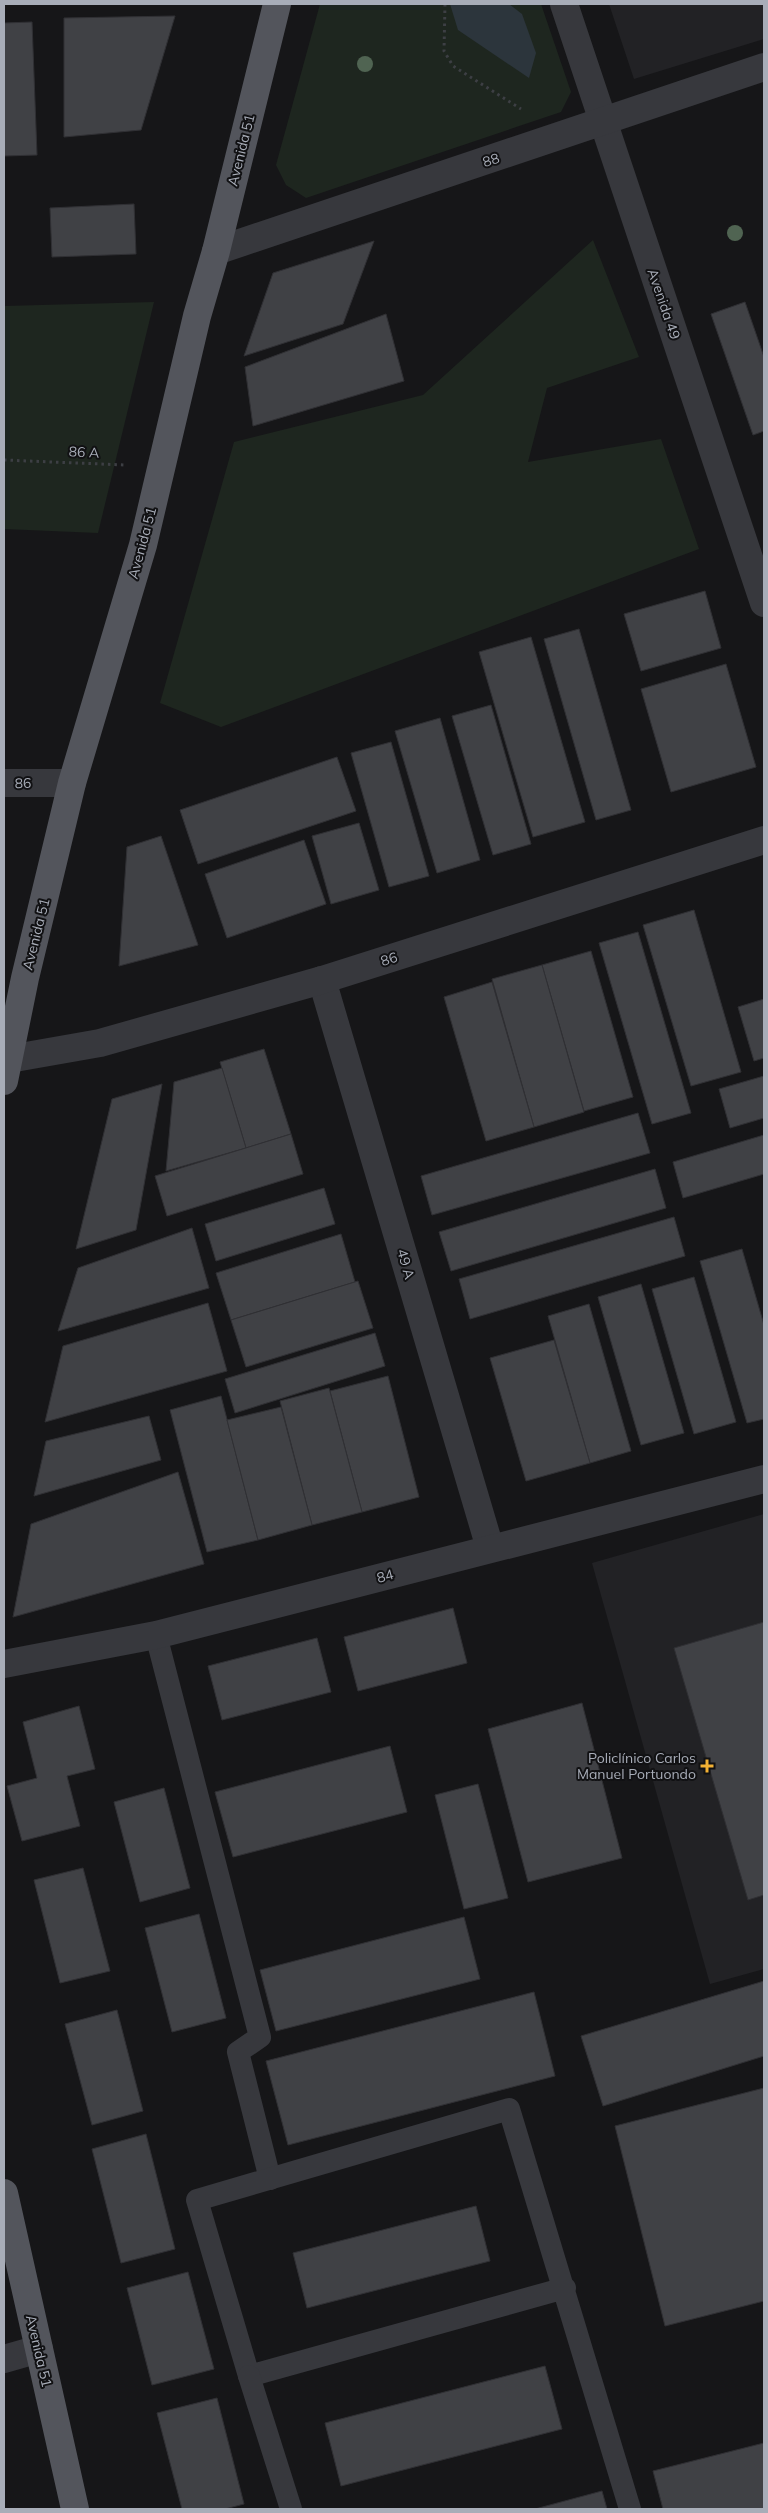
<svg xmlns="http://www.w3.org/2000/svg" width="768" height="2513" viewBox="0 0 768 2513" font-family="Mulish,sans-serif">
  <rect width="100%" height="100%" fill="#161618"/>
  <g fill="#222225">
    <path d="M609 4H764V39L634 79Z"/>
    <path d="M764 1514V1969L710 1984 592 1563Z"/>
  </g>
  <g fill="#1e261f">
    <path d="M320 4H541L571 92 561 112 306 198 286 185 276 165Z"/>
    <path d="M593 240 639 357 547 388 528 462 661 439 699 549 221 727 160 703 234 442 423 395Z"/>
    <path d="M154 302 98 533 4 529V306Z"/>
  </g>
  <path fill="#2c353c" d="M450 4H509L522 14 536 53 529 78 458 30Z"/>
  <g fill="#404145" stroke="#303034">
    <path d="M175 16 141 130 64 137V18Z"/>
    <path d="M32 22 37 155 4 156V23Z"/>
    <path d="M134 204 136 254 52 257 50 208Z"/>
    <path d="M374 241 343 324 244 356 273 273Z"/>
    <path d="M745 302 764 357V431L753 435 711 314Z"/>
    <path d="M386 314 404 381 253 426 245 367Z"/>
    <path d="M705 591 721 648 641 671 624 614Z"/>
    <path d="M579 629 631 810 596 820 544 639Z"/>
    <path d="M531 637 585 822 533 837 479 652Z"/>
    <path d="M726 664 756 767 671 792 641 689Z"/>
    <path d="M491 705 531 844 493 855 452 716Z"/>
    <path d="M440 718 480 860 437 873 395 731Z"/>
    <path d="M391 742 429 876 389 887 351 753Z"/>
    <path d="M337 757 356 811 198 864 180 810Z"/>
    <path d="M359 823 379 890 331 904 312 836Z"/>
    <path d="M161 836 198 945 119 966 127 847Z"/>
    <path d="M304 840 326 904 227 938 205 874Z"/>
    <path d="M694 910 741 1072 691 1086 643 925Z"/>
    <path d="M638 932 691 1113 652 1124 599 943Z"/>
    <path d="M591 951 633 1097 584 1111 542 965Z"/>
    <path d="M542 965 584 1112 534 1127 492 979Z"/>
    <path d="M492 982 534 1127 486 1141 444 997Z"/>
    <path d="M764 999V1058L754 1061 738 1007Z"/>
    <path d="M264 1049 291 1134 246 1148 220 1062Z"/>
    <path d="M222 1068 246 1148 166 1171 174 1082Z"/>
    <path d="M764 1076V1118L730 1128 719 1089Z"/>
    <path d="M162 1084 136 1230 76 1249 112 1099Z"/>
    <path d="M638 1113 650 1153 432 1215 421 1176Z"/>
    <path d="M291 1134 303 1174 167 1216 155 1176Z"/>
    <path d="M764 1135V1174L683 1198 673 1162Z"/>
    <path d="M655 1169 666 1208 451 1271 439 1232Z"/>
    <path d="M324 1188 335 1224 216 1261 205 1224Z"/>
    <path d="M674 1217 685 1256 470 1319 459 1279Z"/>
    <path d="M192 1228 209 1288 58 1331 78 1268Z"/>
    <path d="M341 1234 355 1282 231 1320 216 1273Z"/>
    <path d="M742 1249 764 1325V1419L747 1423 700 1261Z"/>
    <path d="M694 1277 736 1422 694 1434 652 1289Z"/>
    <path d="M358 1281 373 1328 246 1367 231 1320Z"/>
    <path d="M641 1284 684 1433 641 1445 598 1297Z"/>
    <path d="M208 1303 227 1371 45 1422 63 1346Z"/>
    <path d="M589 1304 631 1451 590 1463 548 1316Z"/>
    <path d="M375 1333 385 1366 235 1413 225 1379Z"/>
    <path d="M554 1340 590 1463 526 1481 490 1358Z"/>
    <path d="M388 1376 419 1497 362 1512 330 1391Z"/>
    <path d="M329 1388 362 1512 312 1525 280 1401Z"/>
    <path d="M221 1396 258 1540 207 1552 170 1410Z"/>
    <path d="M281 1407 312 1525 258 1540 227 1420Z"/>
    <path d="M149 1416 161 1460 34 1496 46 1441Z"/>
    <path d="M178 1472 204 1564 13 1617 31 1524Z"/>
    <path d="M453 1608 467 1663 358 1691 344 1637Z"/>
    <path d="M764 1622V1895L748 1900 674 1648Z"/>
    <path d="M317 1638 331 1692 222 1720 208 1666Z"/>
    <path d="M582 1703 622 1858 528 1882 488 1729Z"/>
    <path d="M79 1706 95 1769 67 1776 80 1826 22 1841 7 1786 37 1778 23 1722Z"/>
    <path d="M390 1746 407 1812 233 1857 215 1792Z"/>
    <path d="M478 1784 508 1898 464 1909 435 1795Z"/>
    <path d="M164 1788 190 1888 140 1902 114 1802Z"/>
    <path d="M83 1868 110 1971 60 1983 34 1880Z"/>
    <path d="M199 1914 226 2018 172 2032 145 1928Z"/>
    <path d="M464 1917 480 1979 276 2031 260 1970Z"/>
    <path d="M764 1981V2056L603 2106 581 2036Z"/>
    <path d="M534 1992 555 2076 288 2145 266 2061Z"/>
    <path d="M117 2010 143 2111 92 2125 65 2024Z"/>
    <path d="M764 2088V2301L665 2326 615 2126Z"/>
    <path d="M146 2134 175 2249 121 2263 92 2149Z"/>
    <path d="M476 2206 490 2261 307 2308 293 2253Z"/>
    <path d="M188 2272 214 2369 152 2385 127 2288Z"/>
    <path d="M545 2366 562 2429 341 2486 325 2423Z"/>
    <path d="M217 2398 244 2504 225 2509H182L157 2413Z"/>
    <path d="M764 2443V2509H663L653 2471Z"/>
    <path d="M602 2491 607 2509H535Z"/>
  </g>
  <g fill="none" stroke-linecap="round" stroke-linejoin="round">
    <g stroke="#3d3f44" stroke-width="3" stroke-dasharray="2.5 4" stroke-linecap="butt">
      <path d="M445 4 444 51 453 66 521 109"/>
      <path d="M4 460 125 465"/>
    </g>
    <g stroke="#37383d" stroke-width="22">
      <path d="M156 1635 260 2037 238 2052 270 2179"/>
      <path d="M565 2288 249 2376 197 2200 509 2109 630 2509"/>
      <path d="M249 2376 291 2509"/>
    </g>
    <g stroke="#37383d" stroke-width="28">
      <path d="M564 4 764 603"/>
      <path d="M216 251 764 67"/>
      <path d="M4 783H72"/>
      <path d="M322 980 490 1548"/>
      <path d="M9 1059 100 1043 322 980 764 840"/>
      <path d="M4 1664 156 1635 764 1479"/>
      <path d="M4 2359 39 2349"/>
    </g>
    <g stroke="#53555c" stroke-width="28">
      <path d="M4 1081 25 978 72 783 143 545 197 316 216 251 277 4"/>
      <path d="M4 2193 75 2509"/>
    </g>
  </g>
  <g fill="#506452">
    <circle cx="365" cy="64" r="8"/>
    <circle cx="735" cy="233" r="8"/>
  </g>
  <path fill="#f2b134" stroke="#111113" stroke-width="2" d="M704.5 1758.5h5v5h5v5h-5v5h-5v-5h-5v-5h5z"/>
  <g text-anchor="middle" dominant-baseline="central" stroke-width="4" stroke-linejoin="round" paint-order="stroke">
    <g font-size="14" fill="#a8adb8" stroke="#111113">
      <text transform="translate(241 150) rotate(-76)">Avenida 51</text>
      <text transform="translate(491 160) rotate(-18)">88</text>
      <text transform="translate(664 304) rotate(71)">Avenida 49</text>
      <text transform="translate(84 452) rotate(3)">86 A</text>
      <text transform="translate(142 543) rotate(-75)">Avenida 51</text>
      <text transform="translate(23 783) rotate(-1)">86</text>
      <text transform="translate(36 934) rotate(-76)">Avenida 51</text>
      <text transform="translate(389 959) rotate(-18)">86</text>
      <text transform="translate(406 1264) rotate(74)">49 A</text>
      <text transform="translate(385 1576) rotate(-15)">84</text>
      <text transform="translate(39 2351) rotate(77)">Avenida 51</text>
    </g>
    <g font-size="14" fill="#a8adb8" stroke="#111113" text-anchor="end">
      <text x="696" y="1758">Policlínico Carlos<tspan x="696" dy="16">Manuel Portuondo</tspan></text>
    </g>
  </g>
  <rect width="768" height="2513" fill="none" stroke="#a8adb8" stroke-width="10"/>
</svg>
